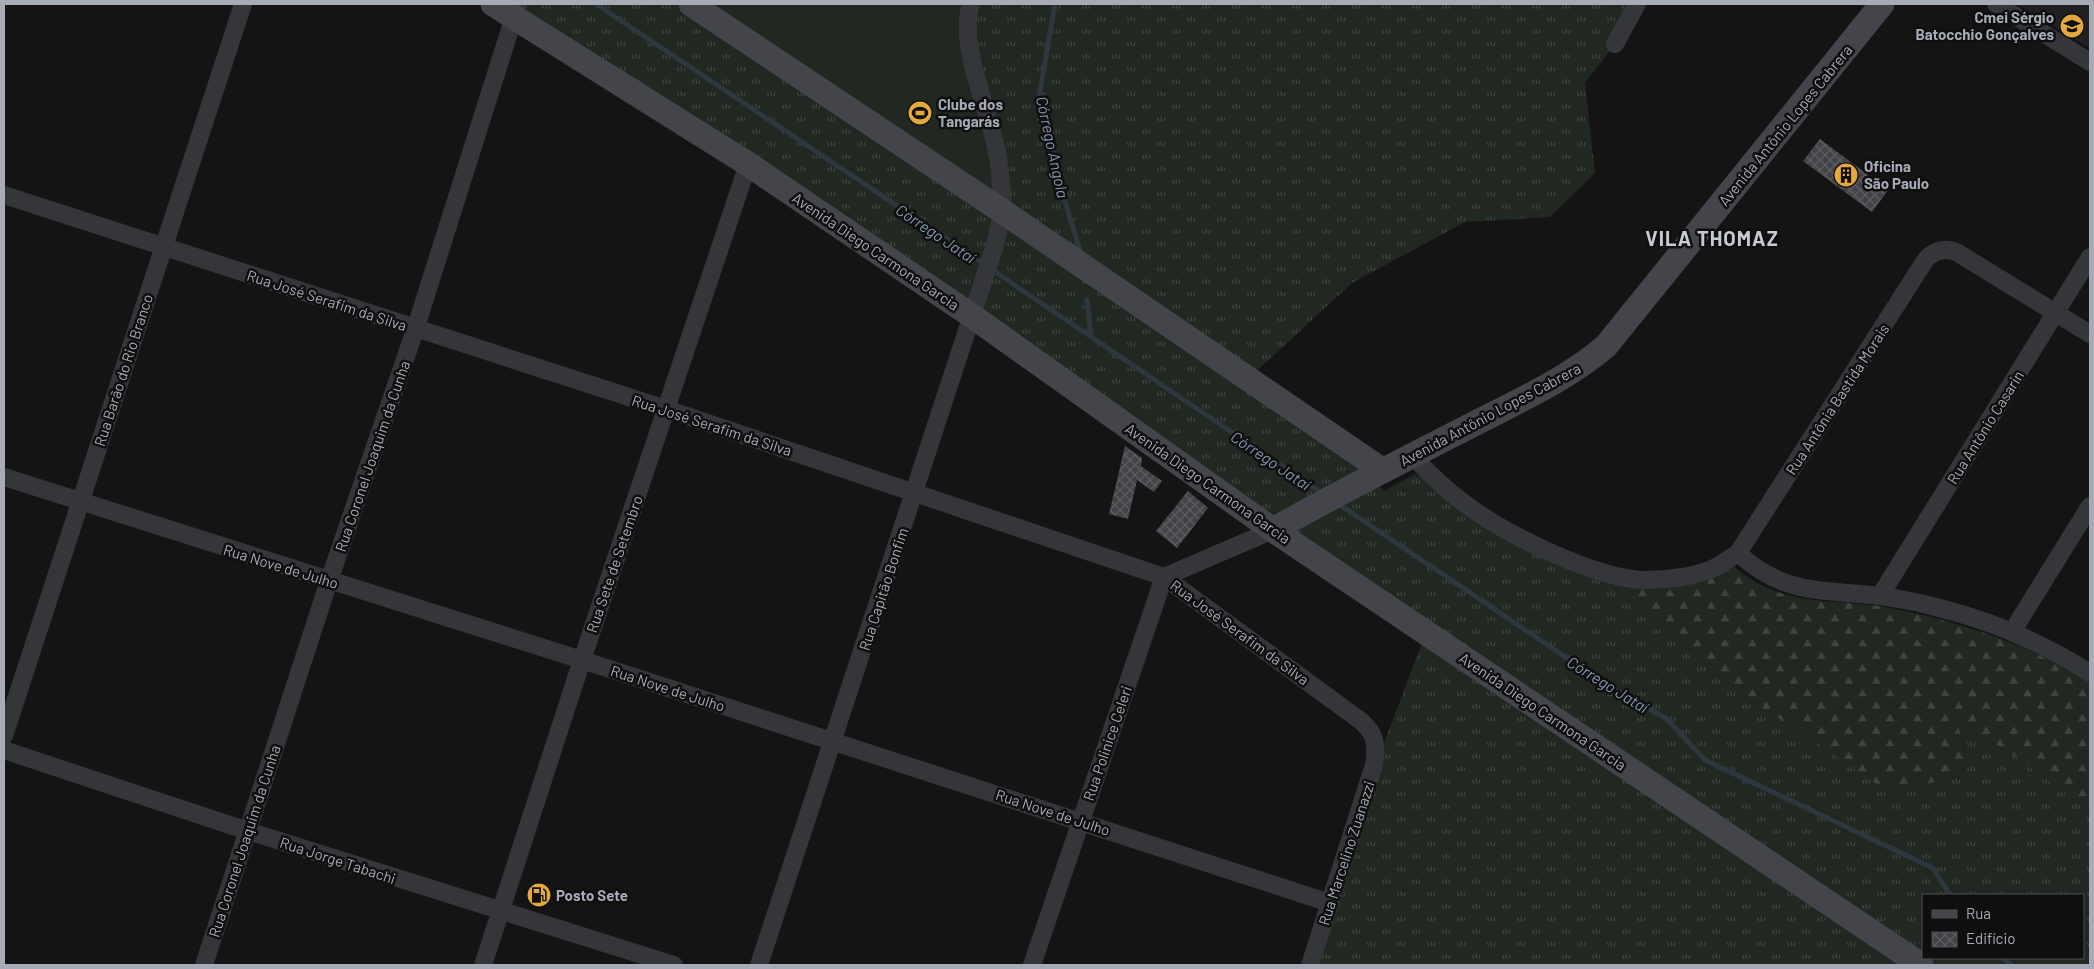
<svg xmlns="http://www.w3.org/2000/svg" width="2094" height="969" viewBox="0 0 2094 969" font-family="Barlow,sans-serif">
  <defs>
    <pattern id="grass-tufts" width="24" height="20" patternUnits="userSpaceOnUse" patternTransform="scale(1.25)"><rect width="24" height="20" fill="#202821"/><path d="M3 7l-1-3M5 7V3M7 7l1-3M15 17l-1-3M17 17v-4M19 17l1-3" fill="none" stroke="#3e443f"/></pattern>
    <pattern id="forest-firs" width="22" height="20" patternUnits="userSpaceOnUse" patternTransform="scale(1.25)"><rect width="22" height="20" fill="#202821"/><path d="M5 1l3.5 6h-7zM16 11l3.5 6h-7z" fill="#3e443f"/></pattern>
    <pattern id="building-cross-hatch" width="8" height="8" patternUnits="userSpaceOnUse" patternTransform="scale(1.25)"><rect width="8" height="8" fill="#434448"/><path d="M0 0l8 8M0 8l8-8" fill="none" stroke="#5b5c60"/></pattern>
  </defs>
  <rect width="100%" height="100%" fill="#141415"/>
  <path fill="#202022" d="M2016 4H2090V48Z"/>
  <g fill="url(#grass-tufts)" fill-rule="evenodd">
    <path d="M515 4H676L1001 218 1343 453 1384 491 1415 474 1597 577 1649 612 1707 666 1750 701 1807 736 1921 783 1954 779 1968 767 1958 725 2008 751 2090 811V965H1929ZM1923 895H2083V958H1923Z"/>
    <path d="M971 4H1637L1615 44 1585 83 1595 173 1550 217 1465 222 1352 283 1248 379 1002 211Z"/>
    <path d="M1422 643 1909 965H1319L1381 751Z"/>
  </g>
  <path fill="url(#forest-firs)" d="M1733 566C1786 611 1834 596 1895 609 1965 623 2030 645 2090 683V811L2008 751 1958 725 1968 767 1954 779 1885 790 1807 736 1750 701 1707 666 1649 612 1597 577Z"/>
  <path fill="#202821" d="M691 4H971L1002 211Z"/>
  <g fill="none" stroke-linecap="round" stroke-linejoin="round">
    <g stroke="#2e373d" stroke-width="5">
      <path d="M596 4 984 264"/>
      <path d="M1055 4 1040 91 1061 188 1081 254"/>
      <path d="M991 269 1323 494"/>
      <path d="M1087 300 1091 336"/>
      <path d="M1337 503 1613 689 1667 719 1705 760 1933 868 1950 895"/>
      <path d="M2003 958 2011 965"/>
    </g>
  </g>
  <g fill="url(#building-cross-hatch)">
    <path d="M1820 139 1888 190 1872 212 1803 161Z"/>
    <path d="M1125 446 1142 458 1141 466 1162 481 1154 492 1137 480 1128 519 1109 514Z"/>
    <path d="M1188 491 1208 508 1177 548 1156 531Z"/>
  </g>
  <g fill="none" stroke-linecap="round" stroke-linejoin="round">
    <g stroke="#35363a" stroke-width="18">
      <path d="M1996 4 2090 62"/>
      <path d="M1615 44 1637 4"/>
      <path d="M4 195 666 409 1164 577 1361 721C1376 734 1377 745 1374 765L1310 965"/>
      <path d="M1412 455C1429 474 1447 491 1468 506 1507 535 1596 579 1645 580 1666 580 1696 577 1716 567 1723 564 1731 557 1738 553L1926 259C1935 250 1946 247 1958 253L2090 334"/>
      <path d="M4 477 582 660 1330 903"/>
      <path d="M1738 553C1784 596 1823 589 1880 596 1902 599 1926 604 1947 610 1997 623 2047 646 2090 673"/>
      <path d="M1164 577 1273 530"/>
      <path d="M1880 596 2090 257"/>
      <path d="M2012 632 2090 506"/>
      <path d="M4 736 243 4"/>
      <path d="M4 750 248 831 674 965"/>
      <path d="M204 965 329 581 415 330 518 4"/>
      <path d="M483 965 582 660 748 164"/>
      <path d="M759 965 995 245C997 234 1001 222 1002 211 1003 195 1000 174 998 158 992 115 957 46 971 4"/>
      <path d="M1032 965 1164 577"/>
    </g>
    <g stroke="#43454a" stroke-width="25">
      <path d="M493 4 748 164 972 316 1273 530 1921 965"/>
      <path d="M691 4 1002 211 1382 470"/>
      <path d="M1273 530C1338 493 1405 459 1472 425 1518 401 1566 380 1606 346L1882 4"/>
    </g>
  </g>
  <defs>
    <symbol id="school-disc" viewBox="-11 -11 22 22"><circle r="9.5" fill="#e4a93d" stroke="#0f0f10"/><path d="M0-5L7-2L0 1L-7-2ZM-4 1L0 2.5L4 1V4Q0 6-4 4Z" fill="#111"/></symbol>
    <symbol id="stadium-disc" viewBox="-11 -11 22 22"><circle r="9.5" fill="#e4a93d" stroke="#0f0f10"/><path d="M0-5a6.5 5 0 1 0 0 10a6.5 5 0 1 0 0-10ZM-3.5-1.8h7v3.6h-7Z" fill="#111"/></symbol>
    <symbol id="building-disc" viewBox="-11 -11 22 22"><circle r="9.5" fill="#e4a93d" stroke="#0f0f10"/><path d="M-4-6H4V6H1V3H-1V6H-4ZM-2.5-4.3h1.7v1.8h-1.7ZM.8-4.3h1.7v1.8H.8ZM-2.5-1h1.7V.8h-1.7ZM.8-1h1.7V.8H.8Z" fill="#111"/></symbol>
    <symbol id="fuel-disc" viewBox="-11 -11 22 22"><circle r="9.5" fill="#e4a93d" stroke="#0f0f10"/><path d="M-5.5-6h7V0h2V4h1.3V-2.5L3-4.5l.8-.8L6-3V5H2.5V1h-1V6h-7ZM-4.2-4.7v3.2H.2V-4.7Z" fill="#111"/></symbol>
  </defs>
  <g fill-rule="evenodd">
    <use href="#school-disc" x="2058" y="12" width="28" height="28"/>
    <use href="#stadium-disc" x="906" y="99" width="28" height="28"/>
    <use href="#building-disc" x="1832" y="161" width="28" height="28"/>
    <use href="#fuel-disc" x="525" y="881" width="28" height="28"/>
  </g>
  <g text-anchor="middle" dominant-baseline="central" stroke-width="5" stroke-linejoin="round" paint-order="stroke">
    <g font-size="15" font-weight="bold" fill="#a7abb5" stroke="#0f0f10" text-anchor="start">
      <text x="2054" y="17" text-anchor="end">Cmei Sérgio<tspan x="2054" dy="17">Batocchio Gonçalves</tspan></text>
      <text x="938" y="104">Clube dos<tspan x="938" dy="17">Tangarás</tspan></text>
      <text x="1864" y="166">Oficina<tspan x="1864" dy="17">São Paulo</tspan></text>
      <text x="556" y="895">Posto Sete</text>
    </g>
    <g font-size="15" fill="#a7abb5" stroke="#0f0f10">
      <text transform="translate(1785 125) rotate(-51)">Avenida Antônio Lopes Cabrera</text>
      <text transform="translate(876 251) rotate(34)">Avenida Diego Carmona Garcia</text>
      <text transform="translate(327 300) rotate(18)">Rua José Serafim da Silva</text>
      <text transform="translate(123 370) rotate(-72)">Rua Barão do Rio Branco</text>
      <text transform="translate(1837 399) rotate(-57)">Rua Antônia Bastida Morais</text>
      <text transform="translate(1490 414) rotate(-28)">Avenida Antônio Lopes Cabrera</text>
      <text transform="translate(712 425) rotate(18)">Rua José Serafim da Silva</text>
      <text transform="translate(1985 427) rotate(-58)">Rua Antônio Casarin</text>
      <text transform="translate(372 456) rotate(-71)">Rua Coronel Joaquim da Cunha</text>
      <text transform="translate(1208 483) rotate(35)">Avenida Diego Carmona Garcia</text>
      <text transform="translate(614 564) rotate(-71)">Rua Sete de Setembro</text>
      <text transform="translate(281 566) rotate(17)">Rua Nove de Julho</text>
      <text transform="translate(883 589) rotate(-72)">Rua Capitão Bonfim</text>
      <text transform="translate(1240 632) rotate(36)">Rua José Serafim da Silva</text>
      <text transform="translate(668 688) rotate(18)">Rua Nove de Julho</text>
      <text transform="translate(1543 711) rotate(34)">Avenida Diego Carmona Garcia</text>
      <text transform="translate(1107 743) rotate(-71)">Rua Polinice Celeri</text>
      <text transform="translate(1053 812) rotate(18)">Rua Nove de Julho</text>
      <text transform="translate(244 841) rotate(-72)">Rua Coronel Joaquim da Cunha</text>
      <text transform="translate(1346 853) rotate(-72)">Rua Marcelino Zuanazzi</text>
      <text transform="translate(338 860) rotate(18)">Rua Jorge Tabachi</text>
    </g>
    <g font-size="16" font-style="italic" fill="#8099ae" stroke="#0f0f10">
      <text transform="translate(1053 147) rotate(78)">Córrego Angola</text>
      <text transform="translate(936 233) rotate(34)">Córrego Jataí</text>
      <text transform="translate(1271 460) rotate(34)">Córrego Jataí</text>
      <text transform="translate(1608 684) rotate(32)">Córrego Jataí</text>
    </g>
    <g font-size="20" font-weight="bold" letter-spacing="1" fill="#c7cad1" stroke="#0f0f10">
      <text x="1712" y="238">VILA THOMAZ</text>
    </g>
  </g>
  <rect width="2094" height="969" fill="none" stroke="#a7abb5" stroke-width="10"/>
  <rect x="1922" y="894" width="162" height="65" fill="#0f0f10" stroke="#4c4d52"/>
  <rect x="1932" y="910" width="25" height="8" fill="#43454a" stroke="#4c4d52"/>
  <text x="1966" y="919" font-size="15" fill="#a7abb5">Rua</text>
  <rect x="1932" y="932" width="25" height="15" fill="url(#building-cross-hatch)" stroke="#4c4d52"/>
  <text x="1966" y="944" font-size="15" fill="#a7abb5">Edifício</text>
</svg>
